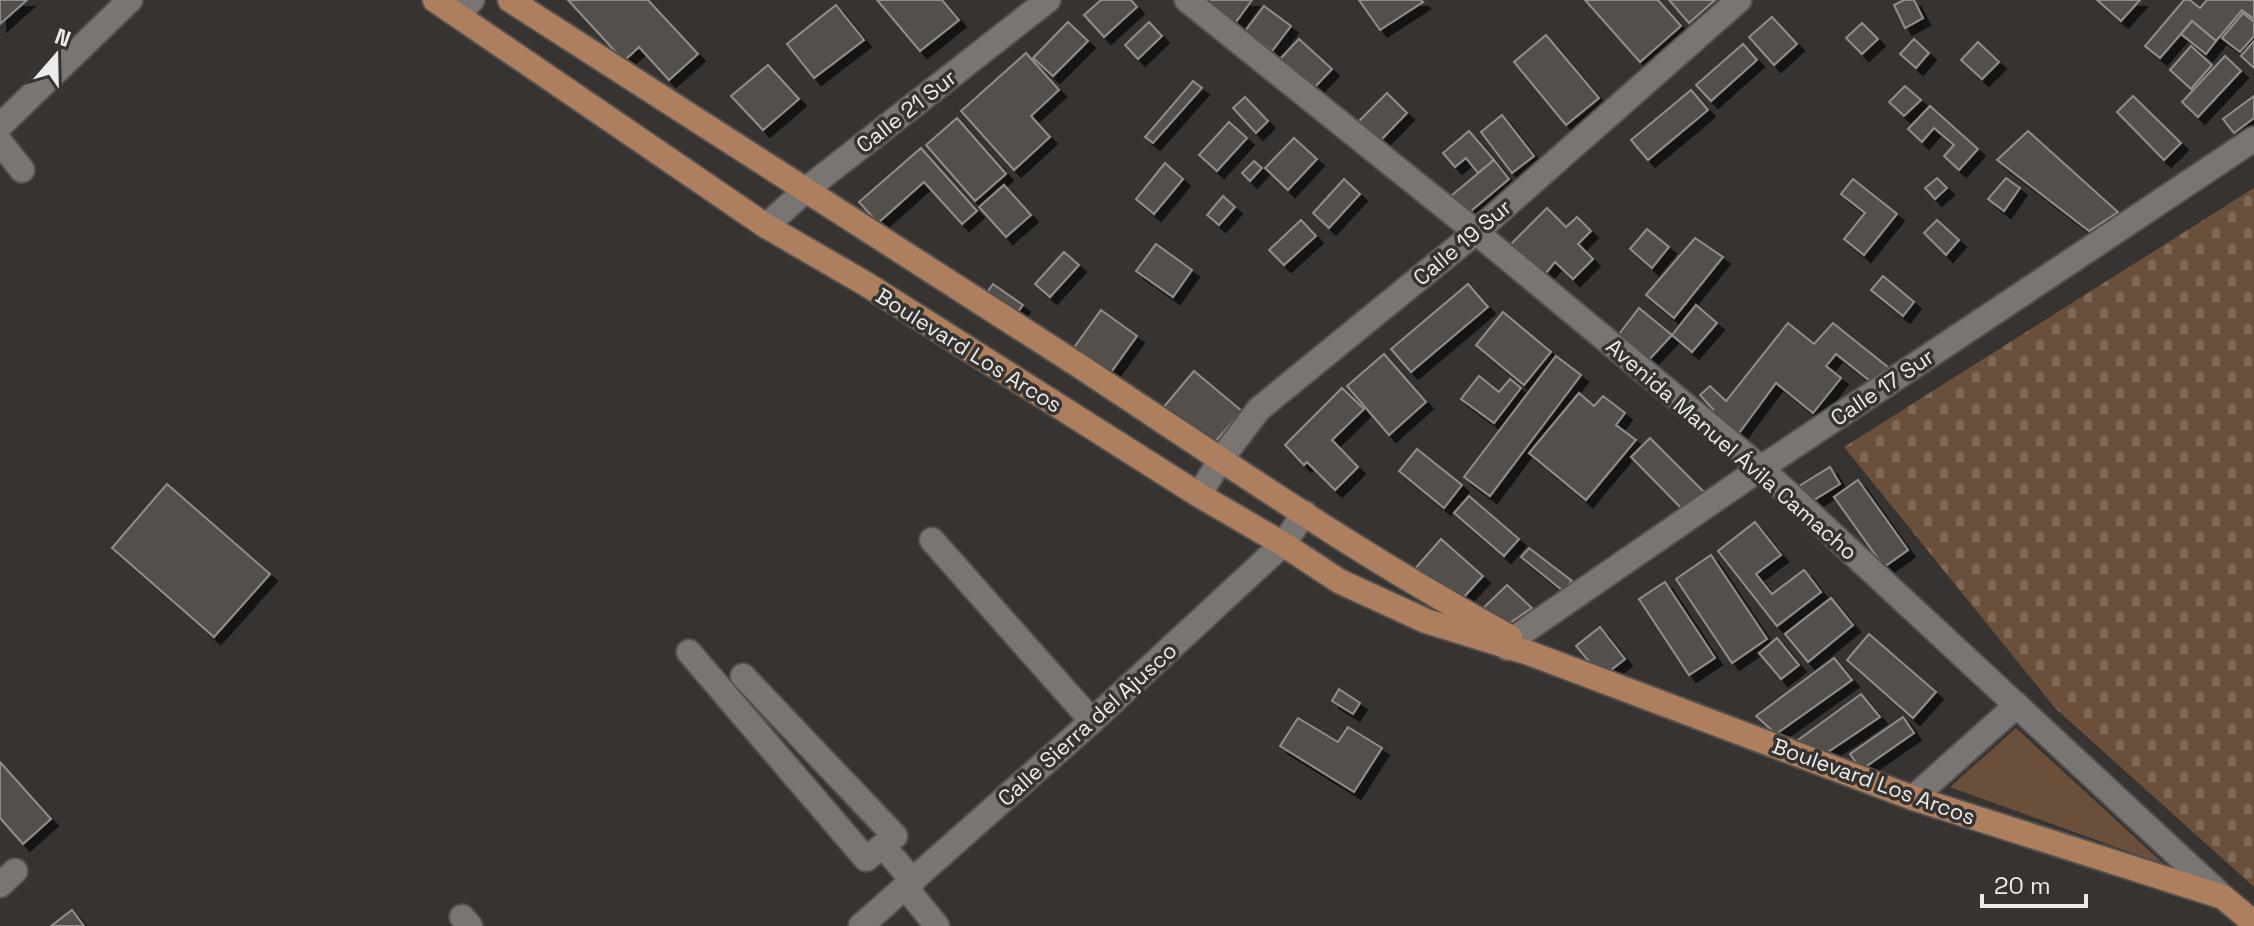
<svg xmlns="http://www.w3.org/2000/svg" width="2254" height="926" viewBox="0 0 2254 926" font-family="'Space Grotesk',sans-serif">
  <defs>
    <pattern id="cemetery-stones" width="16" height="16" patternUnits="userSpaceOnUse" patternTransform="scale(2)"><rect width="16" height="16" fill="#6a4f3b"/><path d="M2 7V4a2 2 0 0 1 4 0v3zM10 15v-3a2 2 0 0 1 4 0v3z" fill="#806857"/></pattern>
    <filter id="shadow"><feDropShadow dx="7" dy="7" stdDeviation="0" flood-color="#0009"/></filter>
  </defs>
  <rect width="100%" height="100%" fill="#363330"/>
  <path fill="#6a4f3b" d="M2016 728 2165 865 1950 787Z"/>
  <path fill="url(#cemetery-stones)" d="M2254 188V887L2055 708 1844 447Z"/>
  <g fill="#534f4c" stroke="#928d8b" stroke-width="2" filter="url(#shadow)">
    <path d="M0 0H27L0 24Z"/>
    <path d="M568 0H648L698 54 669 80 639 47 624 61Z"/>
    <path d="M877 0H942L959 20 920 51Z"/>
    <path d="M1101 0H1131L1137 7 1104 37 1084 15Z"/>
    <path d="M1199 0H1252L1233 26Z"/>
    <path d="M1359 0H1421L1423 2 1380 30Z"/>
    <path d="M1585 0H1658L1681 26 1640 62Z"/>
    <path d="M1669 0H1715L1689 23Z"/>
    <path d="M1904 0H1914L1923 18 1905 28 1894 5Z"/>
    <path d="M2097 0H2140L2121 21Z"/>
    <path d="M2184 0H2190L2200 8 2207 0H2254V19L2242 10 2216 41 2192 21 2160 58 2145 46Z"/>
    <path d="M836 5 864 40 814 78 787 44Z"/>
    <path d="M1264 6 1291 26 1272 51 1245 31Z"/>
    <path d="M2243 13 2254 22V36L2240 52 2222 38Z"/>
    <path d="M1772 17 1797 44 1774 65 1749 37Z"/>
    <path d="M2192 21 2216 41 2206 54 2181 34Z"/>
    <path d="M1068 22 1088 41 1053 76 1033 58Z"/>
    <path d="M1149 22 1162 36 1138 59 1125 45Z"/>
    <path d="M1862 23 1878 39 1862 54 1846 38Z"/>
    <path d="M1546 35 1599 98 1566 125 1514 62Z"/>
    <path d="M1299 39 1332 69 1313 89 1280 59Z"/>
    <path d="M1914 39 1929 53 1916 68 1900 54Z"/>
    <path d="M2254 41V68L2241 56Z"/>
    <path d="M1978 42 1999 62 1982 79 1961 60Z"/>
    <path d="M1743 44 1757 60 1711 101 1696 85Z"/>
    <path d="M2191 46 2212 65 2191 89 2170 70Z"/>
    <path d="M1026 53 1059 90 1031 116 1050 137 1014 170 961 111Z"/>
    <path d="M2225 56 2241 71 2198 117 2182 102Z"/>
    <path d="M768 65 799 99 763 130 731 96Z"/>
    <path d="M1193 81 1202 88 1153 143 1145 137Z"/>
    <path d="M1905 86 1921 100 1904 116 1889 102Z"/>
    <path d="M1691 90 1708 110 1648 160 1631 140Z"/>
    <path d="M1387 93 1407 113 1379 142 1359 121Z"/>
    <path d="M2133 96 2181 143 2164 160 2117 112Z"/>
    <path d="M2254 96V118L2234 133 2223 119Z"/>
    <path d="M1245 97 1268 121 1256 133 1233 108Z"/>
    <path d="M1930 106 1978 149 1959 170 1944 156 1954 145 1934 128 1922 142 1908 129Z"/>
    <path d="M1502 115 1534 156 1512 173 1481 132Z"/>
    <path d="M957 118 1006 174 975 201 926 145Z"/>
    <path d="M1229 122 1247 138 1217 171 1199 155Z"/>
    <path d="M1469 131 1494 160 1478 173 1466 158 1455 167 1443 153Z"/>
    <path d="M2028 131 2118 212 2089 231 1997 160Z"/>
    <path d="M1294 138 1317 159 1288 190 1265 168Z"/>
    <path d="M921 148 977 211 962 224 924 182 878 223 859 202Z"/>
    <path d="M1494 160 1509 179 1464 217 1445 201Z"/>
    <path d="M1254 161 1262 168 1250 181 1242 173Z"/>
    <path d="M1165 163 1183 179 1154 214 1136 199Z"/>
    <path d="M1937 178 1947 188 1935 199 1925 188Z"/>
    <path d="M2006 178 2020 188 2004 211 1988 199Z"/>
    <path d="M1344 179 1360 194 1329 228 1313 213Z"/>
    <path d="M1853 179 1897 214 1864 255 1844 239 1865 213 1841 194Z"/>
    <path d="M1004 185 1031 215 1006 237 979 207Z"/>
    <path d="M1223 196 1235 207 1219 225 1207 215Z"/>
    <path d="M1547 208 1566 227 1577 217 1591 231 1578 244 1593 259 1573 279 1555 262 1542 278 1510 245Z"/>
    <path d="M1301 220 1316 236 1284 265 1269 250Z"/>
    <path d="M1937 220 1959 240 1946 255 1924 233Z"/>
    <path d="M1647 229 1669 247 1652 268 1630 249Z"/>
    <path d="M1695 238 1723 257 1674 318 1646 295Z"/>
    <path d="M1156 244 1192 270 1173 297 1136 271Z"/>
    <path d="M1064 252 1079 265 1050 297 1035 284Z"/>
    <path d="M1883 276 1914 302 1903 316 1871 290Z"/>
    <path d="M993 284 1023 305 1013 318 984 297Z"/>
    <path d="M1468 284 1488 307 1411 372 1391 349Z"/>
    <path d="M1696 305 1717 323 1692 352 1672 335Z"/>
    <path d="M1639 308 1672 335 1647 362 1616 338Z"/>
    <path d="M1101 310 1137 336 1104 382 1068 356Z"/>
    <path d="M1503 312 1551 352 1524 385 1476 345Z"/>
    <path d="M1788 323 1814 344 1833 323 1889 368 1875 385 1836 354 1826 366 1841 378 1813 413 1776 383 1737 436 1711 419 1713 409 1700 395 1710 386 1726 401Z"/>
    <path d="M1384 354 1426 402 1389 435 1347 386Z"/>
    <path d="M1556 356 1581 375 1490 496 1464 477Z"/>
    <path d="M1194 371 1242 411 1209 449 1161 410Z"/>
    <path d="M1479 376 1499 392 1510 379 1521 388 1494 423 1461 399Z"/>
    <path d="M1342 388 1364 409 1332 440 1358 467 1335 490 1307 462 1304 465 1285 445Z"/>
    <path d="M1579 393 1594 406 1603 396 1625 413 1616 425 1636 440 1586 500 1529 453Z"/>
    <path d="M1650 438 1704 492 1684 511 1631 457Z"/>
    <path d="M1417 449 1462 485 1444 508 1399 471Z"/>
    <path d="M1830 467 1840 484 1809 503 1799 486Z"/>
    <path d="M1858 480 1908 550 1884 567 1834 497Z"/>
    <path d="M167 484 270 574 214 637 112 548Z"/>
    <path d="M1469 496 1519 539 1504 556 1454 513Z"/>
    <path d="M1755 522 1781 555 1756 574 1772 594 1804 570 1821 592 1777 626 1718 551Z"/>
    <path d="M1441 539 1483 576 1455 607 1413 571Z"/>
    <path d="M1529 548 1572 581 1563 591 1521 557Z"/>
    <path d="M1711 555 1767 639 1732 663 1676 579Z"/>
    <path d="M1665 582 1715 658 1689 675 1639 599Z"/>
    <path d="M1507 585 1532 608 1505 626 1478 613Z"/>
    <path d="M1831 598 1853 625 1808 662 1785 634Z"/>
    <path d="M1600 627 1625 659 1602 677 1576 646Z"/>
    <path d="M1869 634 1936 692 1913 718 1847 660Z"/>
    <path d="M1777 638 1799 665 1781 679 1759 653Z"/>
    <path d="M1834 658 1852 680 1776 734 1756 716Z"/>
    <path d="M1339 689 1360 703 1353 714 1332 701Z"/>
    <path d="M1861 694 1880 717 1819 758 1798 740Z"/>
    <path d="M1903 717 1914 733 1861 770 1850 754Z"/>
    <path d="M1298 718 1338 742 1348 727 1382 748 1354 792 1280 746Z"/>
    <path d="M0 762 51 819 23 844 0 818Z"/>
    <path d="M72 910 84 926H51Z"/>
  </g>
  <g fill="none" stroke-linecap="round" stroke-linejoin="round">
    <defs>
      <g id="minor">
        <path d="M1187 0 1476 232 1761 468 2223 897"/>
        <path d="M458 15 472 0"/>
        <path d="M0 126 130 0"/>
        <path d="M0 142 22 170"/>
        <path d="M766 226 808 188 1048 0"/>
        <path d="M1199 495 1221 459 1259 409 1476 232 1739 0"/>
        <path d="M932 540 1092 721"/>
        <path d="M1507 648 1513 639 1761 468 2254 139"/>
        <path d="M689 652 866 859 895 836 743 676"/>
        <path d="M1913 798 2017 705"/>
        <path d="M883 846 913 881"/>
        <path d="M0 885 15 871"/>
        <path d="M906 888 937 926"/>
        <path d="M462 917 470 926"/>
        <path d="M861 926 1092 721 1283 544 1305 513"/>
      </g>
      <g id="major">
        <path d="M435 0 766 226 866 284 1199 495 1283 544 1339 581 1426 621 1529 653 1913 798 2223 897 2254 923"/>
        <path d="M510 0C700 120 888 241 1075 363 1218 457 1360 556 1510 637"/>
      </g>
    </defs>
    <use href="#minor" stroke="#54504e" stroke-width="28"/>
    <use href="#major" stroke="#54504e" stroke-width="28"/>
    <use href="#minor" stroke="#797573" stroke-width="24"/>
    <use href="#major" stroke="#ad7f5e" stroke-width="24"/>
  </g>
  <g text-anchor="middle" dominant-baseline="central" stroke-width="7" stroke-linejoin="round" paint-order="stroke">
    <g font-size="22" fill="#edebe9" stroke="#363330">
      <text transform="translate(906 111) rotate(-38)">Calle 21 Sur</text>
      <text transform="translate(1462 242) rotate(-40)">Calle 19 Sur</text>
      <text transform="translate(969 350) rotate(32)">Boulevard Los Arcos</text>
      <text transform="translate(1882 387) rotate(-34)">Calle 17 Sur</text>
      <text transform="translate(1732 449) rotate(41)">Avenida Manuel Ávila Camacho</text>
      <text transform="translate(1087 724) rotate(-42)">Calle Sierra del Ajusco</text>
      <text transform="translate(1874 781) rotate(20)">Boulevard Los Arcos</text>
    </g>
  </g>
  <g transform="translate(56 56) rotate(20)" stroke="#363330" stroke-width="6" paint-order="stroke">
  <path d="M0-6L14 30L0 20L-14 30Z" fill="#edebe9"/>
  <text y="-12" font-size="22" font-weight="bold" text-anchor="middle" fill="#edebe9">N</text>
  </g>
  <path d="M1982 894v12h104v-12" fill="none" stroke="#edebe9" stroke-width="4"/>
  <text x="1994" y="894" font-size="24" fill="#edebe9" stroke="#363330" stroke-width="6" paint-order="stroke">20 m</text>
</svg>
